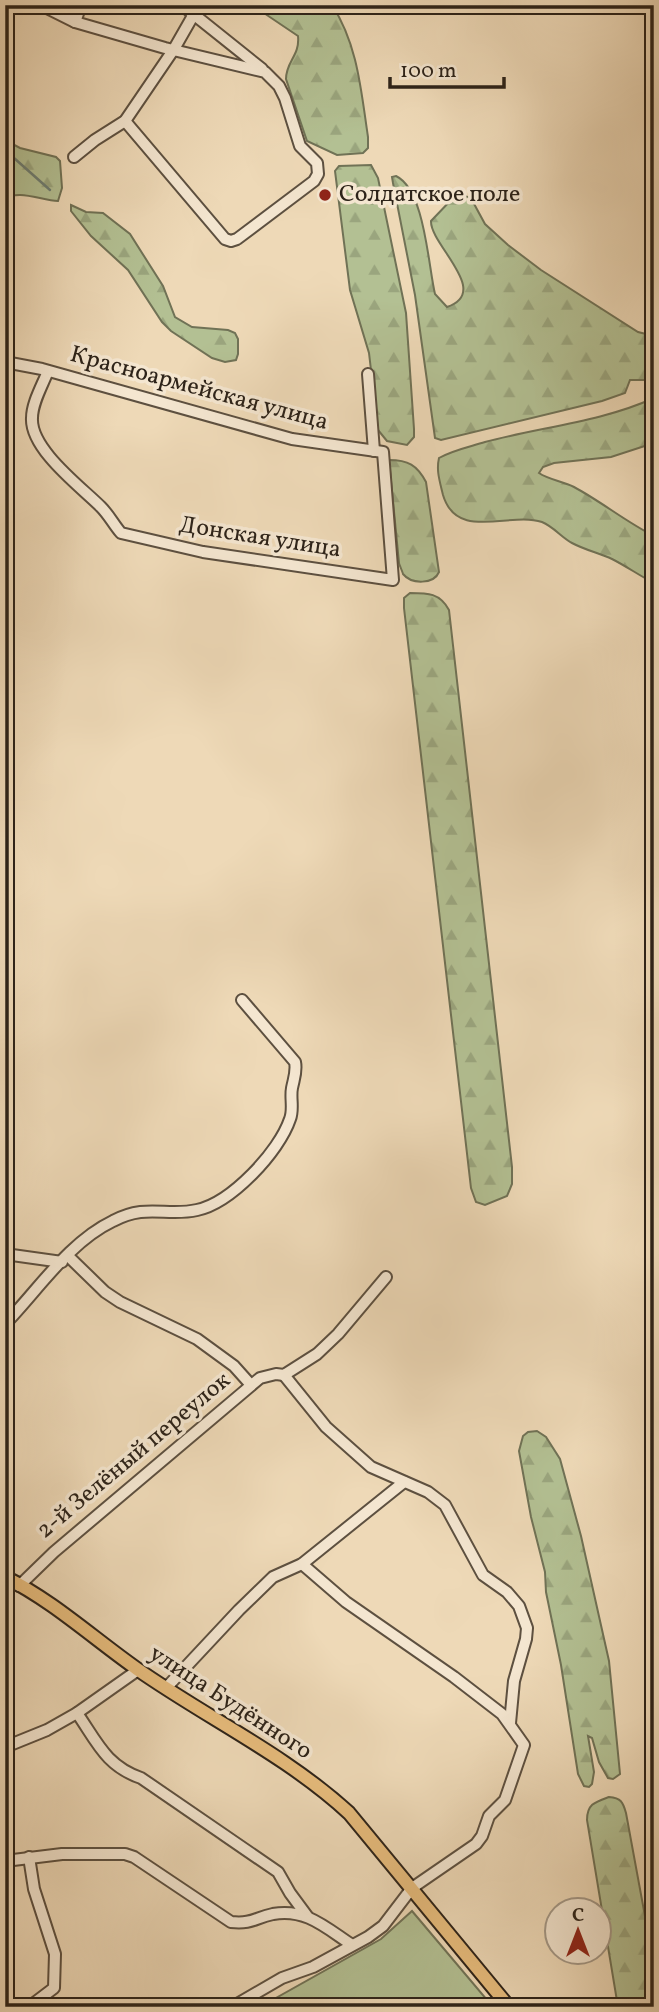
<svg xmlns="http://www.w3.org/2000/svg" width="659" height="2012" viewBox="0 0 659 2012" font-family="Vollkorn,serif">
  <defs>
    <pattern id="forest-firs" width="22" height="20" patternUnits="userSpaceOnUse" patternTransform="scale(1.75)"><rect width="22" height="20" fill="#b3c093"/><path d="M5 1l3.5 6h-7zM16 11l3.5 6h-7z" fill="#9aa57e"/></pattern>
  </defs>
  <rect width="100%" height="100%" fill="#eed9b7"/>
  <filter id="stains"><feTurbulence type="fractalNoise" baseFrequency=".00286" numOctaves="4"/><feColorMatrix values="0 0 0 0 .2 0 0 0 0 .09 0 0 0 0 .02 0 0 0 .5 -.17"/></filter>
  <radialGradient id="worn" r=".72"><stop offset=".6" stop-color="#630" stop-opacity="0"/><stop offset="1" stop-color="#630" stop-opacity=".3"/></radialGradient>
  <path fill="#b3c093" stroke="#707256" stroke-width="2" d="M412 1911 493 2007H260L381 1939Z"/>
  <g fill="url(#forest-firs)" stroke="#707256" stroke-width="2">
    <path d="M252 5H332C358 45 361 91 368 137V148L363 153 337 155 307 141 286 79C286 61 300 56 298 36Z"/>
    <path d="M5 140 20 148 56 157 60 161 62 188 58 201C42 201 17 188 5 200Z"/>
    <path d="M371 165 378 178 406 313 414 429V437L407 445 387 441 378 430 369 353 350 290 335 171 339 166Z"/>
    <path d="M396 176C425 190 428 265 435 294L447 307C492 292 430 245 431 221L454 197 465 195 473 202 485 224 508 245 541 270 638 332 654 336V380H630L625 393 602 401 441 440 435 438 415 295 393 183 392 177Z"/>
    <path d="M71 205 86 212 103 213 130 234 163 286 175 317 192 327 228 330 235 333 238 339V354L236 360 225 362 212 358 171 331 162 322 128 270 91 236 71 211Z"/>
    <path d="M654 398V443L611 457 554 463 543 467 539 473C549 480 563 481 574 487 602 502 626 522 654 536V583C640 576 626 566 612 559 599 553 585 550 572 543 561 537 554 527 542 522 510 511 457 542 443 495 440 482 436 471 439 458 453 450 469 447 485 442 541 427 601 422 654 398Z"/>
    <path d="M389 460C408 460 417 465 426 482L439 572C434 584 412 585 403 574 403 573 399 564 399 563Z"/>
    <path d="M410 593C428 593 440 593 449 610L512 1167V1184L507 1196 485 1205 476 1202 471 1188 404 608V598Z"/>
    <path d="M537 1431 546 1437 560 1459 581 1536 609 1661 620 1774 613 1779 608 1778 599 1762 592 1738 588 1736 594 1772 592 1784 589 1787 584 1786 578 1774 561 1665 546 1592 545 1572 531 1517 519 1451 523 1436 528 1432Z"/>
    <path d="M609 1797C621 1798 623 1802 626 1813L654 1965V2007H618L587 1820C587 1804 595 1802 609 1797Z"/>
  </g>
  <g fill="none" stroke-linecap="round" stroke-linejoin="round">
    <path stroke="#6e7e73" stroke-width="2.5" d="M5 150 50 190"/>
    <defs>
      <g id="minor">
        <path d="M41 5 75 22 165 48 265 72 279 86 285 98 300 146 317 163 318 174 314 181 237 239 231 241 225 239 125 121"/>
        <path d="M182 5 262 69"/>
        <path d="M75 22 81 5"/>
        <path d="M74 157 95 140 125 121 174 49 194 14"/>
        <path d="M5 362 42 369 292 439 383 452 393 580 203 552 121 533C114 525 109 515 101 507 81 487 30 449 32 418 32 403 42 386 48 371"/>
        <path d="M368 374 374 451"/>
        <path d="M5 1254 62 1262"/>
        <path d="M68 1256 105 1292 120 1302 197 1339 234 1366 251 1385"/>
        <path d="M5 1324C38 1290 69 1242 113 1221 147 1203 166 1217 197 1210 231 1203 279 1152 290 1119 294 1109 290 1098 292 1088 294 1078 297 1071 295 1062L242 1000"/>
        <path d="M284 1375 326 1427 371 1467 428 1492 445 1505 483 1575 507 1592 519 1606 527 1628 526 1639 514 1681 510 1723"/>
        <path d="M19 1586 54 1552 260 1378 276 1374 284 1375 317 1354 338 1334 386 1277"/>
        <path d="M167 1687 239 1610 273 1577 302 1564 404 1482"/>
        <path d="M77 1713C97 1742 106 1766 141 1778L278 1872 290 1893 307 1916"/>
        <path d="M5 1747 47 1730 77 1713 138 1670"/>
        <path d="M5 1861 62 1854H125L134 1857 231 1922C253 1924 254 1918 273 1914 306 1908 326 1928 352 1945"/>
        <path d="M29 2007 54 1988 55 1954 34 1889 29 1857"/>
        <path d="M232 2007 282 1978 313 1967 368 1937 383 1926 412 1888 476 1844 482 1836 489 1816 505 1800 524 1745 502 1714 454 1677 346 1602 302 1564"/>
      </g>
      <path id="major" d="M5 1577C53 1601 93 1638 137 1669 207 1718 286 1755 349 1813L509 2007"/>
    </defs>
    <use href="#minor" stroke="#5d5040" stroke-width="14"/>
    <use href="#major" stroke="#2d2319" stroke-width="16"/>
    <use href="#minor" stroke="#f4e6d0" stroke-width="10"/>
    <use href="#major" stroke="#e7bc7c" stroke-width="12"/>
  </g>
  <circle fill="#8f2418" stroke="#f4e6d0" stroke-width="2.5" cx="325" cy="195" r="7"/>
  <g text-anchor="middle" dominant-baseline="central" stroke-width="7" stroke-linejoin="round" paint-order="stroke">
    <g font-size="24" fill="#2d2319" stroke="#f4e6d0" text-anchor="start">
      <text x="339" y="195">Солдатское поле</text>
    </g>
    <g font-size="24" fill="#2d2319" stroke="#f4e6d0">
      <text transform="translate(199 389) rotate(15)">Красноармейская улица</text>
      <text transform="translate(260 538) rotate(9)">Донская улица</text>
      <text transform="translate(134 1456) rotate(-40)">2-й Зелёный переулок</text>
      <text transform="translate(230 1703) rotate(33)">улица Будённого</text>
    </g>
  </g>
  <rect width="659" height="2012" fill="none" stroke="#eed9b7" stroke-width="28"/>
  <rect x="7" y="7" width="645" height="1998" fill="none" stroke="#2d2319" stroke-width="3.5"/>
  <rect x="14" y="14" width="631" height="1984" fill="none" stroke="#2d2319" stroke-width="2"/>
  <g transform="translate(578 1931)"><circle r="33" fill="#f4e6d0" stroke="#a49887" stroke-width="2"/>
  <path d="M0-5L12 26L0 18L-12 26Z" fill="#8f2418"/>
  <text y="-10" font-size="19" font-weight="bold" text-anchor="middle" fill="#2d2319">С</text>
  </g>
  <path d="M390 77v10h114v-10" fill="none" stroke="#2d2319" stroke-width="3.5"/>
  <text x="400" y="77" font-size="21" fill="#2d2319" stroke="#f4e6d0" stroke-width="5" paint-order="stroke">100 m</text>
  <rect width="100%" height="100%" filter="url(#stains)"/>
  <rect width="100%" height="100%" fill="url(#worn)"/>
</svg>
